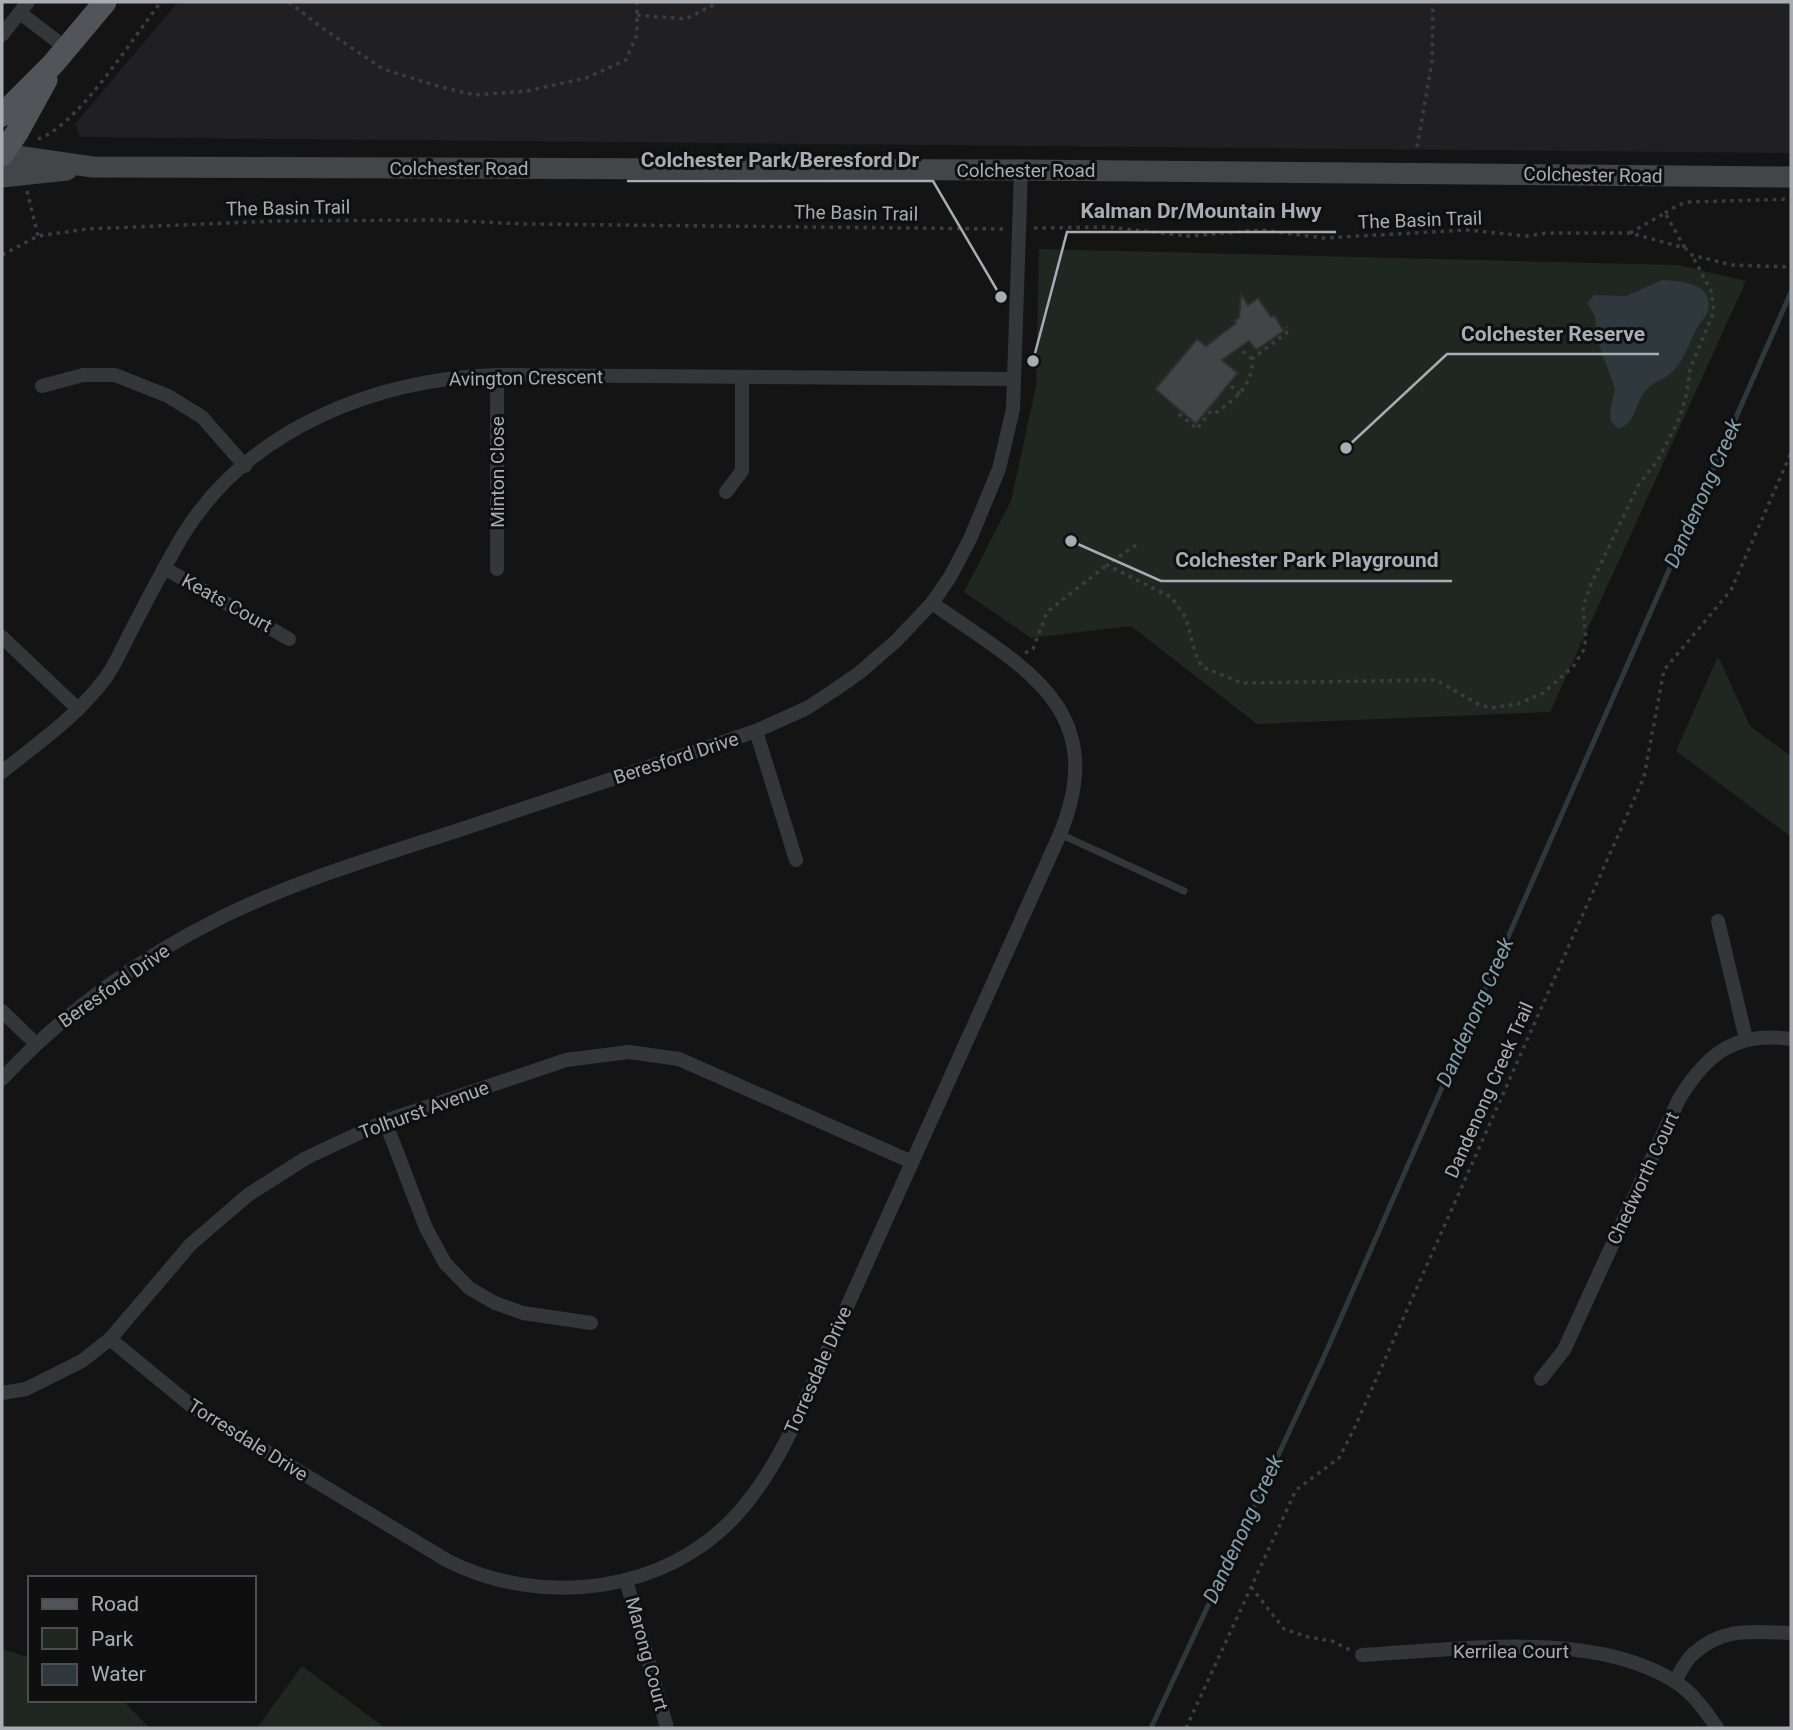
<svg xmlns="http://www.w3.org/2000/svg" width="1793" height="1730" viewBox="0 0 1793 1730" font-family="Roboto,sans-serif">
  <rect width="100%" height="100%" fill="#141415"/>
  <path fill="#202022" d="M178 2H1791V153L80 137 75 124Z"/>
  <g fill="#202720">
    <path d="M1039 249 1678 265 1746 281 1550 712 1257 724 1131 626 1031 638 964 592 1011 501 1036 386Z"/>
    <path d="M1718 656 1750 726 1791 756V837L1676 751Z"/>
    <path d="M2 1649 30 1658V1700H122L150 1728H2Z"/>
    <path d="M302 1666 385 1728H257Z"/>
  </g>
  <path fill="#2e383d" d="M1662 280C1681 281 1715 283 1708 311 1706 317 1702 320 1699 325 1689 341 1686 359 1672 372 1665 379 1656 381 1649 387 1633 401 1640 420 1618 429L1611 421 1610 411 1615 389 1597 339 1595 316 1587 303 1594 295 1626 296Z"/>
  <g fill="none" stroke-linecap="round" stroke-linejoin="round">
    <path stroke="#2e383d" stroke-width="5" d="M1151 1728 1322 1361 1791 292"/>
  </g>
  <path fill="#434448" stroke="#2e2e31" stroke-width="2" d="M1241 294 1248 305 1258 298 1271 317 1274 315 1284 331 1256 350 1249 341 1222 360 1238 373 1196 424 1155 389 1197 339 1206 346 1236 323 1234 321 1239 318Z"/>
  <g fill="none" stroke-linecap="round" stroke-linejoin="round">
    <g stroke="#3b3d41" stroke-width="3.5" stroke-dasharray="3.5 5" stroke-linecap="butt">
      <path d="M289 2 321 27 383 69 441 87 475 95 527 91 586 78 626 60 637 34V2"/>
      <path d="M637 15 686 19 719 2"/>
      <path d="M38 139C79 125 133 37 161 2"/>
      <path d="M1417 147 1432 62 1433 2"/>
      <path d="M27 191 38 236"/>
      <path d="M1665 213 1678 205 1689 202 1791 199"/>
      <path d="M1034 228 1108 227 1188 236 1262 230 1324 238 1468 230 1526 236 1548 233H1630L1685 248 1692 255 1732 265 1791 267"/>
      <path d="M1630 233 1665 213 1685 248"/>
      <path d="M2 255 38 236 87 229 276 221 439 220 525 224 1006 229"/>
      <path d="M1243 351 1252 359"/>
      <path d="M1231 386 1240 394"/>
      <path d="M1179 414 1197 429 1211 411 1215 413C1235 400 1254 384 1252 359L1289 331 1286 327"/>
      <path d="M1136 545 1107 565 1171 597 1186 618 1195 653 1202 667 1242 683 1436 680 1478 704 1491 708 1518 704 1543 693 1573 667 1583 651 1586 639 1583 607 1591 584 1639 484 1658 460 1679 419 1687 392 1690 369 1714 311 1711 291 1692 255"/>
      <path d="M1025 653 1033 649 1047 612 1107 565"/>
      <path d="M1251 1587 1284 1629 1308 1637 1332 1641 1350 1650"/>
      <path d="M1186 1728 1296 1490 1339 1458 1354 1429 1644 777 1664 670 1731 590 1791 453"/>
    </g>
    <path stroke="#35363a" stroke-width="7" d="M1060 834 1184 891"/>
    <g stroke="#35363a" stroke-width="14">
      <path d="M20 13 66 48"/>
      <path d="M2 35 28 2"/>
      <path d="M497 375V569"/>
      <path d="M42 386 83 375H115L168 396 202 417 245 466"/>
      <path d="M726 492 742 471V377"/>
      <path d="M164 568 289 639"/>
      <path d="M2 637 78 709"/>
      <path d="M756 731 796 860"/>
      <path d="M2 772C38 743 76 717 104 680 115 666 122 648 130 633 147 600 164 567 183 535 249 428 376 379 497 375L1014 379"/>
      <path d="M1718 921 1746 1039"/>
      <path d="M2 1011 35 1043"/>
      <path d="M2 1079C63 1013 141 957 222 917 300 879 383 855 465 828 562 796 659 763 756 731L807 708 833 691 859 673 896 641 932 603 950 577 970 539 999 469 1013 409 1021 170"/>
      <path d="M385 1121 426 1228 445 1263 469 1288 495 1303 523 1313 591 1323"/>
      <path d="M110 1339 194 1408 448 1561C542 1608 667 1594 739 1512 761 1487 777 1460 791 1431L1060 834C1112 707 1021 666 932 603"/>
      <path d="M1541 1379 1564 1350 1679 1099C1707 1053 1736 1031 1791 1039"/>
      <path d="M2 1393 26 1389 82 1361 110 1339 191 1244 248 1195 306 1158 385 1121 566 1060 629 1052 679 1059 912 1162"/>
      <path d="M626 1580 667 1728"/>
      <path d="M1362 1655C1457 1650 1591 1629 1674 1681 1692 1692 1705 1710 1717 1728"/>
      <path d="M1675 1681C1680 1673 1685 1661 1693 1654 1724 1626 1753 1632 1791 1633"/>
    </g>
    <g stroke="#434649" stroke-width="21">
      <path d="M2 154 93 167 1021 170 1791 177"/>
      <path d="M2 177 67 170"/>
    </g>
    <g stroke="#515458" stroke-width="23">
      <path d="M2 115 53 64 105 2"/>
      <path d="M2 155 18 131 46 80"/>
    </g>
  </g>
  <g text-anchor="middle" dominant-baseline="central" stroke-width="6" stroke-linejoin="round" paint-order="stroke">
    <g font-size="19" fill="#a6adb4" stroke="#0f0f10">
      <text x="459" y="168">Colchester Road</text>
      <text x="1026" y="170">Colchester Road</text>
      <text transform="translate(1593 175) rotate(1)">Colchester Road</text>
      <text transform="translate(288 208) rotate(-1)">The Basin Trail</text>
      <text transform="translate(856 213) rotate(1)">The Basin Trail</text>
      <text transform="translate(1420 220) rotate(-2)">The Basin Trail</text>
      <text transform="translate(526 378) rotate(-1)">Avington Crescent</text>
      <text transform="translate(497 472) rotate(-90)">Minton Close</text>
      <text transform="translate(227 603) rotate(29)">Keats Court</text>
      <text transform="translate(676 758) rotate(-18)">Beresford Drive</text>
      <text transform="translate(114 986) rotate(-35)">Beresford Drive</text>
      <text transform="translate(1489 1090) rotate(-66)">Dandenong Creek Trail</text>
      <text transform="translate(424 1110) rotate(-20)">Tolhurst Avenue</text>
      <text transform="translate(1643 1178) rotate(-65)">Chedworth Court</text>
      <text transform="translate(818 1370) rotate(-66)">Torresdale Drive</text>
      <text transform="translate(248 1440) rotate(32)">Torresdale Drive</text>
      <text x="1511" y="1651">Kerrilea Court</text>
      <text transform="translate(647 1654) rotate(75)">Marong Court</text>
    </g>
    <g font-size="21" font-style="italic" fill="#80a0ad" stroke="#0f0f10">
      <text transform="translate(1703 493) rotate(-66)">Dandenong Creek</text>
      <text transform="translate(1475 1012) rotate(-66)">Dandenong Creek</text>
      <text transform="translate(1243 1529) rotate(-65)">Dandenong Creek</text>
    </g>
  </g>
  <path fill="none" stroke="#a6adb4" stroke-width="2.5" d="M1001 297L933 181H627M1033 361L1067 232H1336M1346 448L1447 354H1659M1071 541L1161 581H1452"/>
  <g fill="#a6adb4" stroke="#0f0f10" stroke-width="2.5">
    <circle cx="1001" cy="297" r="7"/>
    <circle cx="1033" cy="361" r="7"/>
    <circle cx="1346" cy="448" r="7"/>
    <circle cx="1071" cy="541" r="7"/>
  </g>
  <g font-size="21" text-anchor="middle" font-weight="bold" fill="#a6adb4" stroke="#0f0f10" stroke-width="6" stroke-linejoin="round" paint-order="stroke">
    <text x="780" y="167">Colchester Park/Beresford Dr</text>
    <text x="1201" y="218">Kalman Dr/Mountain Hwy</text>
    <text x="1553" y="341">Colchester Reserve</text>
    <text x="1307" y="567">Colchester Park Playground</text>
  </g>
  <rect width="1793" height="1730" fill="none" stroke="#a6adb4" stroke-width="7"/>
  <rect x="28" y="1576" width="228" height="126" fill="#0f0f10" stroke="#4b4e52" stroke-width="2"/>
  <rect x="42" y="1599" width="35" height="10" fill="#515458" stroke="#4b4e52" stroke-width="2"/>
  <text x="91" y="1611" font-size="21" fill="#a6adb4">Road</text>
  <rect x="42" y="1628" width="35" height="21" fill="#202720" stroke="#4b4e52" stroke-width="2"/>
  <text x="91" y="1646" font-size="21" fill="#a6adb4">Park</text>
  <rect x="42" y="1664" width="35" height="21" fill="#2e383d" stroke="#4b4e52" stroke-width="2"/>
  <text x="91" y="1681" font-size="21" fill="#a6adb4">Water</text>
</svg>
